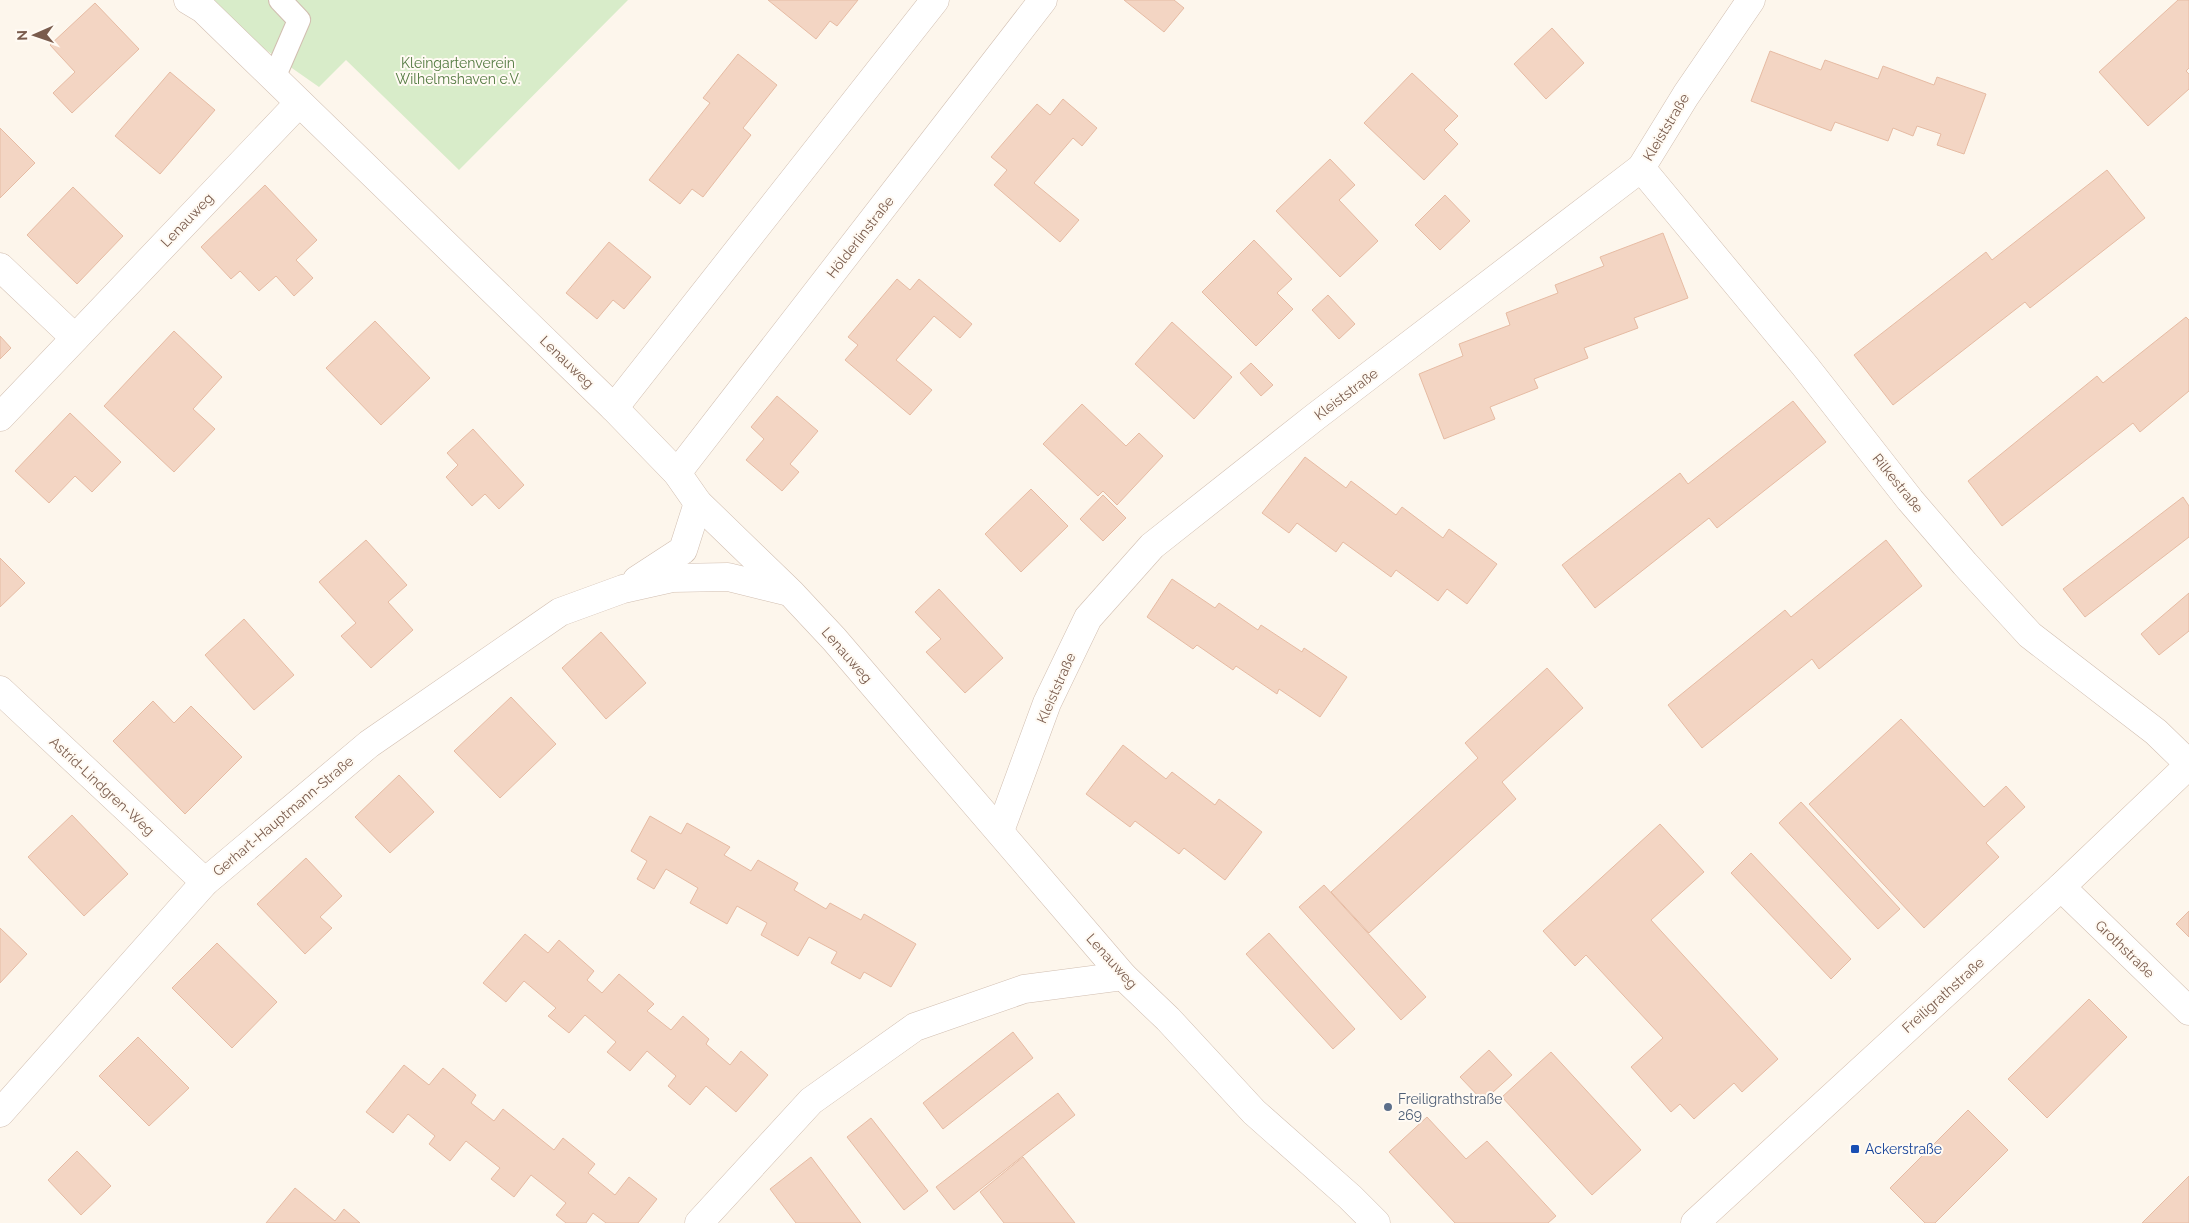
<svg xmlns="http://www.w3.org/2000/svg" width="2189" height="1223" viewBox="0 0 2189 1223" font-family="Raleway,sans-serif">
  <rect width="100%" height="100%" fill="#fdf6ec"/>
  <path fill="#d8ecc9" d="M195 0H628L459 170 346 60 319 87Z"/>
  <g fill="#f3d5c3" stroke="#e6bba3">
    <path d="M768 0H858L837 26 830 21 816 39Z"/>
    <path d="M1124 0H1174L1184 8 1164 32Z"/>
    <path d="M2178 0H2189V68L2186 71 2189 74V89L2148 126 2099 72Z"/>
    <path d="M95 3 139 49 72 113 53 93 75 72 50 45Z"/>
    <path d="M1552 28 1584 63 1546 99 1514 64Z"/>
    <path d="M1770 51 1821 70 1825 60 1878 79 1883 66 1934 85 1937 77 1986 94 1964 154 1937 145 1941 134 1917 126 1913 136 1893 128 1888 141 1835 122 1831 131 1751 101Z"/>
    <path d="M738 54 777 85 743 128 751 135 703 197 692 189 680 204 649 180 710 103 703 98Z"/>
    <path d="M170 72 215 110 160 174 115 136Z"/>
    <path d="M1412 73 1458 116 1444 130 1458 144 1424 180 1364 123Z"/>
    <path d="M1063 99 1097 128 1082 146 1073 138 1034 183 1079 220 1060 242 994 185 1007 170 991 157 1037 104 1050 115Z"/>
    <path d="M0 128 35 163 0 198Z"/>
    <path d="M1330 159 1355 185 1339 200 1378 241 1340 277 1276 211Z"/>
    <path d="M2107 170 2145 218 2030 308 2025 302 1893 405 1854 355 1986 252 1992 260Z"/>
    <path d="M265 185 317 240 296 260 313 278 294 296 276 276 259 291 240 271 231 279 201 247Z"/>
    <path d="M73 187 123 236 77 284 27 235Z"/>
    <path d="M1445 195 1470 221 1440 250 1415 225Z"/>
    <path d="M1663 233 1688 298 1634 318 1638 328 1584 348 1588 358 1534 379 1538 388 1490 407 1495 419 1444 439 1419 374 1463 356 1459 344 1510 325 1506 313 1558 293 1555 285 1604 266 1600 257Z"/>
    <path d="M1254 240 1292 279 1277 293 1293 309 1256 346 1202 292Z"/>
    <path d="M609 242 651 277 624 309 613 300 597 319 566 293Z"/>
    <path d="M897 279 910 290 919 279 972 324 960 338 934 316 896 360 932 390 910 415 845 360 858 345 848 337Z"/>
    <path d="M1328 295 1355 324 1339 339 1312 310Z"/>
    <path d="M2186 317 2189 320V391L2140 432 2133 423 2002 526 1968 481 2097 376 2103 383Z"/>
    <path d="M375 321 430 378 381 425 326 368Z"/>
    <path d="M1172 322 1232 377 1194 419 1135 364Z"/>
    <path d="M174 331 222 377 193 409 215 429 174 472 104 406Z"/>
    <path d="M0 336 11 348 0 359Z"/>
    <path d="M1251 363 1273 385 1261 396 1240 373Z"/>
    <path d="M777 396 818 431 790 464 799 472 782 491 746 460 764 439 751 427Z"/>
    <path d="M1793 401 1826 442 1717 528 1709 518 1595 608 1562 565 1680 473 1688 484Z"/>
    <path d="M1082 404 1126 446 1139 433 1163 456 1117 505 1103 491 1098 496 1043 444Z"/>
    <path d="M70 413 121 462 92 492 75 476 49 503 15 471Z"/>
    <path d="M473 429 524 485 499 509 485 494 472 506 446 477 458 465 447 453Z"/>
    <path d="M1305 457 1346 488 1351 481 1396 515 1402 507 1443 538 1449 529 1497 564 1467 604 1447 589 1438 601 1396 570 1391 577 1343 542 1336 552 1297 523 1289 533 1262 513Z"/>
    <path d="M1031 489 1068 526 1021 572 985 534Z"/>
    <path d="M1103 495 1126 518 1103 541 1080 519Z"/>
    <path d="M2183 497 2189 506V537L2085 617 2063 589Z"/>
    <path d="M366 540 407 585 388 602 413 630 371 668 341 636 356 623 319 582Z"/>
    <path d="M1886 540 1922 586 1819 669 1812 659 1702 748 1668 705 1785 610 1791 617Z"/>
    <path d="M0 558 25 583 0 607Z"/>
    <path d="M1172 579 1215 608 1219 603 1258 630 1261 625 1302 652 1304 648 1347 677 1320 717 1279 689 1277 694 1236 666 1233 670 1197 645 1193 649 1147 617Z"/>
    <path d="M939 589 1003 658 965 693 926 652 941 639 915 612Z"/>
    <path d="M2189 593V631L2159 655 2141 634Z"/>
    <path d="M244 619 294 675 254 710 205 655Z"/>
    <path d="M601 632 646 683 606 719 562 668Z"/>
    <path d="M1547 668 1583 708 1502 782 1516 799 1369 933 1331 892 1478 758 1465 743Z"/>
    <path d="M511 697 556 744 500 798 454 751Z"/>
    <path d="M153 701 174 723 191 706 242 757 185 814 113 741Z"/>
    <path d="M1901 719 1984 807 2006 786 2025 807 1986 843 1999 857 1924 928 1809 804Z"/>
    <path d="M1123 745 1166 779 1172 772 1215 805 1219 799 1262 832 1225 880 1184 848 1179 854 1135 821 1130 827 1086 794Z"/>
    <path d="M399 775 434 812 390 853 355 817Z"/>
    <path d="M1801 802 1900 909 1878 929 1779 823Z"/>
    <path d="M72 815 128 874 84 916 28 857Z"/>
    <path d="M650 816 681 834 687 823 730 847 724 855 751 871 758 860 798 883 794 890 826 909 830 903 861 920 864 914 916 944 891 987 864 972 860 979 831 963 837 952 809 937 798 956 761 935 767 923 737 906 727 924 690 903 698 888 666 869 654 889 637 879 647 861 631 851Z"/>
    <path d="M1660 824 1704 872 1651 920 1778 1059 1742 1092 1734 1083 1694 1119 1680 1104 1671 1112 1631 1067 1663 1038 1586 955 1575 966 1543 931Z"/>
    <path d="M1751 853 1851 959 1831 979 1731 873Z"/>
    <path d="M306 858 342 896 320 917 332 928 305 954 257 904Z"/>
    <path d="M1324 885 1426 997 1401 1020 1299 907Z"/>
    <path d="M2189 911V937L2176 924Z"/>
    <path d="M0 928 27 954 0 983Z"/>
    <path d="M1269 933 1355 1029 1333 1049 1246 954Z"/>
    <path d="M525 934 548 953 559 940 594 971 587 980 602 993 619 974 654 1004 647 1011 671 1030 683 1016 709 1039 706 1044 730 1065 741 1051 768 1075 736 1112 706 1086 690 1105 668 1086 676 1076 647 1051 630 1071 607 1052 616 1042 585 1015 569 1033 548 1016 556 1008 524 981 506 1002 483 983Z"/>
    <path d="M217 943 277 1002 232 1048 172 988Z"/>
    <path d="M2089 999 2127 1037 2047 1118 2008 1079Z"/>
    <path d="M1013 1032 1033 1058 943 1129 923 1103Z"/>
    <path d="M138 1037 189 1088 149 1126 99 1076Z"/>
    <path d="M1489 1050 1512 1075 1483 1101 1460 1077Z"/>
    <path d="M1551 1052 1641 1150 1592 1195 1502 1097Z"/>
    <path d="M404 1065 429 1085 443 1068 476 1095 471 1103 494 1121 503 1109 554 1150 563 1138 595 1164 588 1173 615 1195 629 1177 657 1199 638 1223H606L593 1213 586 1223H566L556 1215 566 1203 531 1175 514 1197 491 1179 500 1168 466 1141 450 1161 429 1144 435 1136 408 1114 393 1133 366 1112Z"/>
    <path d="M1058 1093 1075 1115 954 1210 936 1187Z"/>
    <path d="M1968 1110 2008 1150 1935 1223H1925L1890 1188Z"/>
    <path d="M1427 1117 1466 1159 1487 1141 1556 1216 1548 1223H1455L1389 1152Z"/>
    <path d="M871 1118 928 1191 904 1210 847 1137Z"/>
    <path d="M77 1151 111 1186 81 1215 48 1180Z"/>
    <path d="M811 1157 860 1222 861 1223H796L770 1189Z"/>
    <path d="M1023 1157 1075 1223H1004L980 1192Z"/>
    <path d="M2189 1176V1223H2142Z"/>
    <path d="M295 1188 335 1221 344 1209 360 1223H266Z"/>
  </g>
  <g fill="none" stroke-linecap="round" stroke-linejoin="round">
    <defs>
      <path id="service" d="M274 78 299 20 280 0"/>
      <g id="minor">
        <path d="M188 0 203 9 614 408 677 473 698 503 791 593 834 639 1123 976 1168 1019 1254 1112 1350 1197 1376 1223"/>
        <path d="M1641 168 1805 366 1910 500 1965 564 2030 635 2156 732 2189 764"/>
        <path d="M0 267 75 338"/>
        <path d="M614 408 935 0"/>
        <path d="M0 417 299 103"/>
        <path d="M677 473 1043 0"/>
        <path d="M637 580 683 550 698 503"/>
        <path d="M0 690 205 882"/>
        <path d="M1000 831 1047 703 1088 618 1152 546 1315 417 1641 168 1686 95 1751 0"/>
        <path d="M2061 887 2189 1011"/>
        <path d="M0 1113 205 882 369 744 560 612 623 589 672 578 728 577 789 592"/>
        <path d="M699 1223 811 1101 915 1027 1024 989 1123 976"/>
      </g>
      <path id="secondary" d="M1695 1223 2061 887 2189 765"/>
    </defs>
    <use href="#service" stroke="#d1beb0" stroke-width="24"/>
    <use href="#minor" stroke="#d1beb0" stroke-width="29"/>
    <use href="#secondary" stroke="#d6c0b0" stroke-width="29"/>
    <use href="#service" stroke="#fff" stroke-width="22"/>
    <use href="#minor" stroke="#fff" stroke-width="28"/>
    <use href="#secondary" stroke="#fff" stroke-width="28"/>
  </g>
  <circle fill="#5c6f8a" stroke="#fffaf3" stroke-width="2" cx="1388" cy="1107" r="5"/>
  <rect fill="#1a4fb4" stroke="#fffaf3" stroke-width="2" x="1850" y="1144" width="10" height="10" rx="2.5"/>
  <g text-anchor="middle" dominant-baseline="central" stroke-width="4" stroke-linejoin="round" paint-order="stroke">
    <g font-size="14" fill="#537a41" stroke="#fffaf3">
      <text x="458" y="63">Kleingartenverein<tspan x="458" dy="16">Wilhelmshaven e.V.</tspan></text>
    </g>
    <g font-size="14" fill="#7a5c4d" stroke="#fffaf3">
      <text transform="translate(1666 127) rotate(-59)">Kleiststraße</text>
      <text transform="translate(187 220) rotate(-46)">Lenauweg</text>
      <text transform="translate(860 237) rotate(-52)">Hölderlinstraße</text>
      <text transform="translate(567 362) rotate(44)">Lenauweg</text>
      <text transform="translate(1346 394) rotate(-37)">Kleiststraße</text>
      <text transform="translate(1898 483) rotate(51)">Rilkestraße</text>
      <text transform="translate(847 655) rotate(49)">Lenauweg</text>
      <text transform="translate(1056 688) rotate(-66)">Kleiststraße</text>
      <text transform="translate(102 786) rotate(43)">Astrid-Lindgren-Weg</text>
      <text transform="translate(283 816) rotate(-40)">Gerhart-Hauptmann-Straße</text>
      <text transform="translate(2125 949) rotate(44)">Grothstraße</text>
      <text transform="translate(1112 961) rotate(48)">Lenauweg</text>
      <text transform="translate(1943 995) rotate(-42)">Freiligrathstraße</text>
    </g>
    <g font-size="14" fill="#4e5e75" stroke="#fffaf3" text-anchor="start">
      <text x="1398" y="1099">Freiligrathstraße<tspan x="1398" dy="16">269</tspan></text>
    </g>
    <g font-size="14" fill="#164399" stroke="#fffaf3" text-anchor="start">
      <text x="1865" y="1149">Ackerstraße</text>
    </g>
  </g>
  <g transform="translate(35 35) rotate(268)" stroke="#fffaf3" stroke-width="4" paint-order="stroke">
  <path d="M0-4L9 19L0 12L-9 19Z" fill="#7a5c4d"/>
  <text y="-8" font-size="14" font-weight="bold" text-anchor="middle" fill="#7a5c4d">N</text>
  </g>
</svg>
